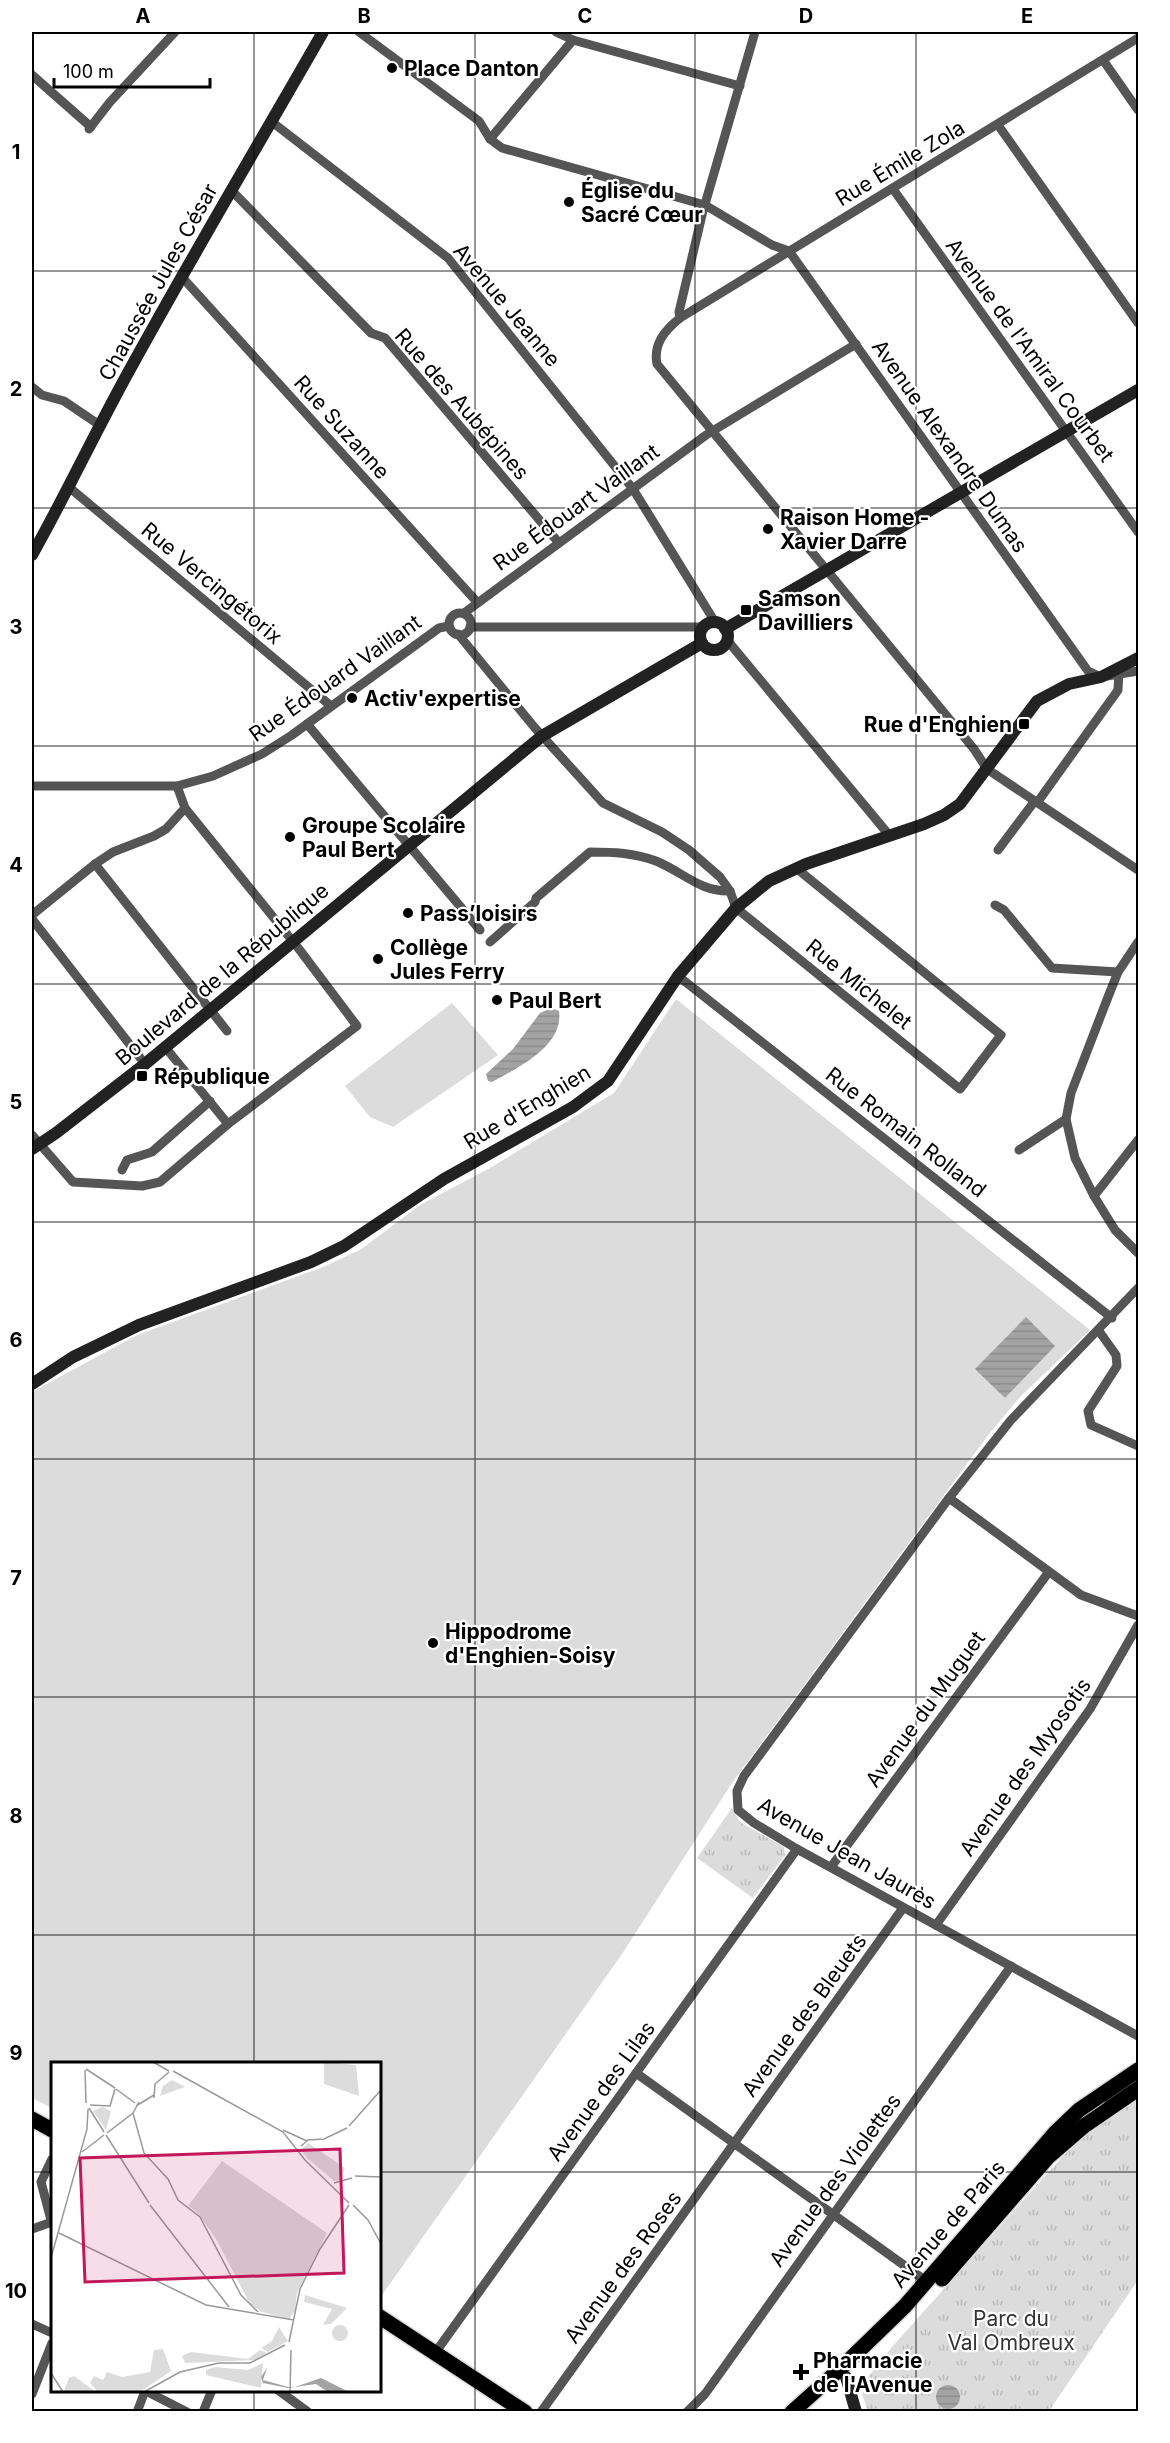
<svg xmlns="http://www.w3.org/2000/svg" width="1170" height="2443" viewBox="0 0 1170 2443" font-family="Inter,sans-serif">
  <defs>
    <pattern id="grass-tufts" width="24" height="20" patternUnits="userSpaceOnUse" patternTransform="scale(1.5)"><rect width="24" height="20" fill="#dcdcdc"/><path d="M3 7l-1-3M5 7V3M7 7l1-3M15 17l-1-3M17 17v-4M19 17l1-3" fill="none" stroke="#bbb"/></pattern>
    <pattern id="water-rules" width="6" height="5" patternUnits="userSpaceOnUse" patternTransform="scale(1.5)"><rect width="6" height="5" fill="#a3a3a3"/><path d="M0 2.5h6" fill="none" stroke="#8b8b8b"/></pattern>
  </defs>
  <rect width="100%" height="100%" fill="#fff"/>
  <g fill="url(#grass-tufts)">
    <path d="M732 1808 740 1822 784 1847 785 1855 753 1898 697 1858Z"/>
    <path d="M1138 2098V2280L1049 2411H868L862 2394 865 2391 864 2382 892 2347 1061 2158 1088 2133Z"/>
  </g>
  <g fill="#dcdcdc">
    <path d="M676 999 1090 1330 1021 1396 989 1434 732 1783 622 1954 380 2298V2064H52V2108L32 2098V1392L137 1335 323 1267 360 1250 420 1205 490 1168 614 1093Z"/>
    <path d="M452 1003 498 1055 393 1127 370 1117 345 1086Z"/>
  </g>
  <g fill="url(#water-rules)">
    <path d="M551 1008 559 1011C564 1046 517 1068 492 1082L488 1081 486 1074 513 1049 540 1013Z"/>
    <path d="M1026 1317 1055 1346 1005 1398 975 1369Z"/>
    <circle cx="948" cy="2397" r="12"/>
  </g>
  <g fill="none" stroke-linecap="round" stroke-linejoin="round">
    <defs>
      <g id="primary">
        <path d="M32 2119 52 2130"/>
        <path d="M942 2279 1048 2157 1084 2126 1138 2089"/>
        <path d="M380 2317 525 2412"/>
        <path d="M792 2412 840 2369 905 2306 1055 2133 1079 2110 1138 2070"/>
      </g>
    </defs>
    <use href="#primary" stroke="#dbdbdb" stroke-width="18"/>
    <g stroke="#555" stroke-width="9">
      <path d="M359 32 479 121 490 139 502 148 705 205 772 245 789 251"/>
      <path d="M556 32 573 40 740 86"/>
      <path d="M1138 38 680 318C665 330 653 344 657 364L974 749 987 769 1138 870"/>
      <path d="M1103 60 1138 110"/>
      <path d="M32 75 91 127"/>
      <path d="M272 122 448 258 633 489 715 622"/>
      <path d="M998 125 1138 323"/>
      <path d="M89 129 110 102 175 32"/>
      <path d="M490 139 573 40"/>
      <path d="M893 189 1138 532"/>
      <path d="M232 191 371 333 385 338 559 543"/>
      <path d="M789 251 1088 671 1101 677 1138 671"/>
      <path d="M181 276 477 602"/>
      <path d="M680 318 679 312 703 211 755 32"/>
      <path d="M32 387 42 395 64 401 101 426"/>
      <path d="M70 488 331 706"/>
      <path d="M464 613 706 435 856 344"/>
      <circle cx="460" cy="624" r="11"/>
      <path d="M470 627H703"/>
      <path d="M458 634 535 728 603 803 662 832 689 850 720 877 730 891 736 908 960 1089 1001 1035 796 868"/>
      <path d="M727 640 889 835"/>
      <path d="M307 724 480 930"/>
      <path d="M32 786H177L213 776 262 754 292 735 439 628 449 626"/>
      <path d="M998 850 1034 802 1039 800 1118 690 1119 670"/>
      <path d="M95 864 227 1031"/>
      <path d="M995 905 1004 910 1052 968 1118 972"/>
      <path d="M32 915 95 864 113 852 154 836 166 829 185 808"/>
      <path d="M32 919 145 1064"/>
      <path d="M490 942 535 902 536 898 590 852C614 852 634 853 656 861 683 872 700 892 730 891"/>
      <path d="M1138 942 1118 972 1108 997 1071 1093 1066 1119 1075 1158 1094 1196 1115 1230 1138 1253"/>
      <path d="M678 976 1112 1318"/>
      <path d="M165 1047 228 1124"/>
      <path d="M32 1135 73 1182 142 1186 160 1182 228 1124 357 1026 299 949 185 808 177 786"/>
      <path d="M1019 1150 1066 1119"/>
      <path d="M122 1170 127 1160 152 1152 210 1101"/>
      <path d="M1094 1196 1138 1140"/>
      <path d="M1138 1288 1011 1420 949 1498 744 1776 737 1791 738 1810 754 1823 797 1849 1138 2036"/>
      <path d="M1099 1331 1116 1355 1117 1366 1088 1411 1091 1425 1138 1446"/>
      <path d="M949 1498 1081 1595 1138 1616"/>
      <path d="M831 1867 1048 1573"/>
      <path d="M936 1925 1090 1709 1138 1625"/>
      <path d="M636 2073 926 2281"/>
      <path d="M1107 2108 1113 2095 1138 2080"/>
      <path d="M32 2229 49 2223 51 2220 41 2182 52 2159"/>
      <path d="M32 2324 52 2333"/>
      <path d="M435 2353 797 1849"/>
      <path d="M144 2390 187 2412"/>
      <path d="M278 2390 308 2412"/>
      <path d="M32 2394 52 2343"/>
      <path d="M137 2412 145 2391"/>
      <path d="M203 2412 212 2390"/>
      <path d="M541 2412 903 1908"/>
      <path d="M687 2412 705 2394 1011 1966"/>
    </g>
    <g stroke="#222" stroke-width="12">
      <path d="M32 555C68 491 98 426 134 362 195 251 260 142 323 32"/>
      <circle cx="714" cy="636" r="14"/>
      <path d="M725 629 1138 390"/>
      <path d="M32 1149 56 1133 145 1064 542 736 702 643"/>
      <path d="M32 1384 73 1357 139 1325 311 1262 344 1246 444 1179 573 1107 608 1081 678 976 736 908 769 881 806 864 924 824 944 815 960 804 1037 701 1069 684 1101 677 1138 658"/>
      <path d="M846 2377 856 2412"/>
    </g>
    <use href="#primary" stroke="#000" stroke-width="15"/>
  </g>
  <path fill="none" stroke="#000" stroke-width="1.5" stroke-opacity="0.55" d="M254 32V2064M475 32V2412M695 32V2412M916 32V2412M32 271H1138M32 508H1138M32 746H1138M32 984H1138M32 1222H1138M32 1459H1138M32 1697H1138M32 1935H1138M32 2172H52M380 2172H1138M254 2390V2412"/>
  <g fill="#000" stroke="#fff" stroke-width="2">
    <circle cx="392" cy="68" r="6"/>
    <circle cx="569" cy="202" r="6"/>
    <circle cx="768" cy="529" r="6"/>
    <rect x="740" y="604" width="12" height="12" rx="3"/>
    <circle cx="352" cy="698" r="6"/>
    <rect x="1018" y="718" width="12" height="12" rx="3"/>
    <circle cx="290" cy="837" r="6"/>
    <circle cx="408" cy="913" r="6"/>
    <circle cx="378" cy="959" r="6"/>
    <circle cx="497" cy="1000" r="6"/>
    <rect x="136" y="1070" width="12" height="12" rx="3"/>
    <circle cx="433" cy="1643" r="6"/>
    <path d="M798 2363h6v6h6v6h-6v6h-6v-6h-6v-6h6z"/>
  </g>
  <g text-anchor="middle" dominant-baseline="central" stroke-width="4.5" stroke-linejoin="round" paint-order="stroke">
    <g font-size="21" font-weight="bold" fill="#000" stroke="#fff" text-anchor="start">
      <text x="404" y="68">Place Danton</text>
      <text x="581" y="190">Église du<tspan x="581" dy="24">Sacré Cœur</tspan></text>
      <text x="780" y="517">Raison Home -<tspan x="780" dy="24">Xavier Darre</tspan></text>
      <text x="758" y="598">Samson<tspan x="758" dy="24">Davilliers</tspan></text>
      <text x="364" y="698">Activ'expertise</text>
      <text x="1012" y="724" text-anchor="end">Rue d'Enghien</text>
      <text x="302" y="825">Groupe Scolaire<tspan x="302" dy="24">Paul Bert</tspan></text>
      <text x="420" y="913">Pass’loisirs</text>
      <text x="390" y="947">Collège<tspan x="390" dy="24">Jules Ferry</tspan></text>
      <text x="509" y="1000">Paul Bert</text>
      <text x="154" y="1076">République</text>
      <text x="445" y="1631">Hippodrome<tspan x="445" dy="24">d'Enghien-Soisy</tspan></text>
      <text x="813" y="2360">Pharmacie<tspan x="813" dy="24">de l'Avenue</tspan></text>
    </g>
    <g font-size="21" fill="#000" stroke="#fff">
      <text transform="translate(900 163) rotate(-31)">Rue Émile Zola</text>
      <text transform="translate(158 282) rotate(-61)">Chaussée Jules César</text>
      <text transform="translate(507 305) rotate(50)">Avenue Jeanne</text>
      <text transform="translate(1030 350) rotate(54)">Avenue de l'Amiral Courbet</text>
      <text transform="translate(462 404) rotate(49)">Rue des Aubépines</text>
      <text transform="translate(342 427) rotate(48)">Rue Suzanne</text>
      <text transform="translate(950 446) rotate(55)">Avenue Alexandre Dumas</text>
      <text transform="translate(576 507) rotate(-36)">Rue Édouart Vaillant</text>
      <text transform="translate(212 583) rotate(40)">Rue Vercingétorix</text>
      <text transform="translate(335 678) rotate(-35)">Rue Édouard Vaillant</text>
      <text transform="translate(222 974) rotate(-40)">Boulevard de la République</text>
      <text transform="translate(859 984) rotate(39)">Rue Michelet</text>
      <text transform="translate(527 1107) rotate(-31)">Rue d'Enghien</text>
      <text transform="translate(906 1132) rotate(38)">Rue Romain Rolland</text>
      <text transform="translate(925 1709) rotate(-54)">Avenue du Muguet</text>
      <text transform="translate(1025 1767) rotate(-55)">Avenue des Myosotis</text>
      <text transform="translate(847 1853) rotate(30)">Avenue Jean Jaurès</text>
      <text transform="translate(804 2015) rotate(-54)">Avenue des Bleuets</text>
      <text transform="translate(601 2091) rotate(-54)">Avenue des Lilas</text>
      <text transform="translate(835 2180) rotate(-54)">Avenue des Violettes</text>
      <text transform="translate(948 2224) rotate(-49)">Avenue de Paris</text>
      <text transform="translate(623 2267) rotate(-54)">Avenue des Roses</text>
    </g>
    <g font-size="21" fill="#333" stroke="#fff">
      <text x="1011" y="2318">Parc du<tspan x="1011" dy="24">Val Ombreux</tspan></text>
    </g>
  </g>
  <g transform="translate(51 2062)">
    <rect width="330" height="330" fill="#fff"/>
    <path d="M121 18 134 25 109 34 112 24ZM51 45 60 49 55 68 42 49ZM257 81 294 106 289 118 283 119 256 96 250 88ZM254 233 296 246 280 262 272 263 281 247 253 240ZM281 271a8 8 0 1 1 16 0a8 8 0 1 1-16 0ZM228 265 237 279 217 290 210 286 221 279ZM209 288 216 291 203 298 134 301 131 294 140 290 197 297Z" fill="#dcdcdc"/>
    <path d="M273 0 305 3 308 34 273 22Z" fill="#dcdcdc"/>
    <path d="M171 99 276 171 246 231 244 249 238 257 211 250 199 242 165 177 147 151 137 144ZM112 287 120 309 89 330H47L39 321 43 314 52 318 56 310 71 315 99 310 103 288ZM212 301 210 326 155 313V308L164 305 197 308ZM23 314 45 330 13 329 18 316Z" fill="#dcdcdc"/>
    <path d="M216 306 212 318 241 326 270 316 298 330H277L265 322 237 326 212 321 210 315Z" fill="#a3a3a3"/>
    <path fill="none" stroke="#999" stroke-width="1.5" d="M102 0 118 9M35 7 64 26M34 8 35 41M122 9 232 70 254 98 298 141M65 27 84 41M103 36 104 22 118 10M39 43 59 44 64 27M85 44 103 33M38 46 53 70M82 51 93 91 117 117 127 138 149 155 190 233 207 250M298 64 330 28M232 68 256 79 250 84M56 71 82 51 88 40M55 73 98 141M256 78 273 77 296 66M31 90 53 73M304 114 330 115M283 121 301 116M99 143 178 245M302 143 317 158 330 182M8 171 155 243 243 258M0 196 36 67 37 47M238 280 249 227 269 187 298 143M0 311 12 330M93 330 129 310 168 301H199L234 283M239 330 240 288"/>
    <path fill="#c2185b" fill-opacity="0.15" stroke="#c2185b" stroke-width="3" d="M289 87 293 211 34 220 29 96Z"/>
    <rect width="330" height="330" fill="none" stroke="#000" stroke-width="3"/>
  </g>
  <rect width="1170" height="2443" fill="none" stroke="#ffffff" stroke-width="66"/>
  <path d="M54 78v9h156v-9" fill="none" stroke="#000000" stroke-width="3"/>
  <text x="63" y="78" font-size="18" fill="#000000" stroke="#ffffff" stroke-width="4.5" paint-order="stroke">100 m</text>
  <rect x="33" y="33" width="1104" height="2377" fill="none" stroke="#000" stroke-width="2"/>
  <g font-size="20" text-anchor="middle" font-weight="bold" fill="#000">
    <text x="143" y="23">A</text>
    <text x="364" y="23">B</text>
    <text x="585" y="23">C</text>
    <text x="806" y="23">D</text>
    <text x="1027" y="23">E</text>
    <text x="16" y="159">1</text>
    <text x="16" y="396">2</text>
    <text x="16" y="634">3</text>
    <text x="16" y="872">4</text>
    <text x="16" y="1109">5</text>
    <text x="16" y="1347">6</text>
    <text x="16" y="1585">7</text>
    <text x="16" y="1823">8</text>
    <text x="16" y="2060">9</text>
    <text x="16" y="2298">10</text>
  </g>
</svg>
